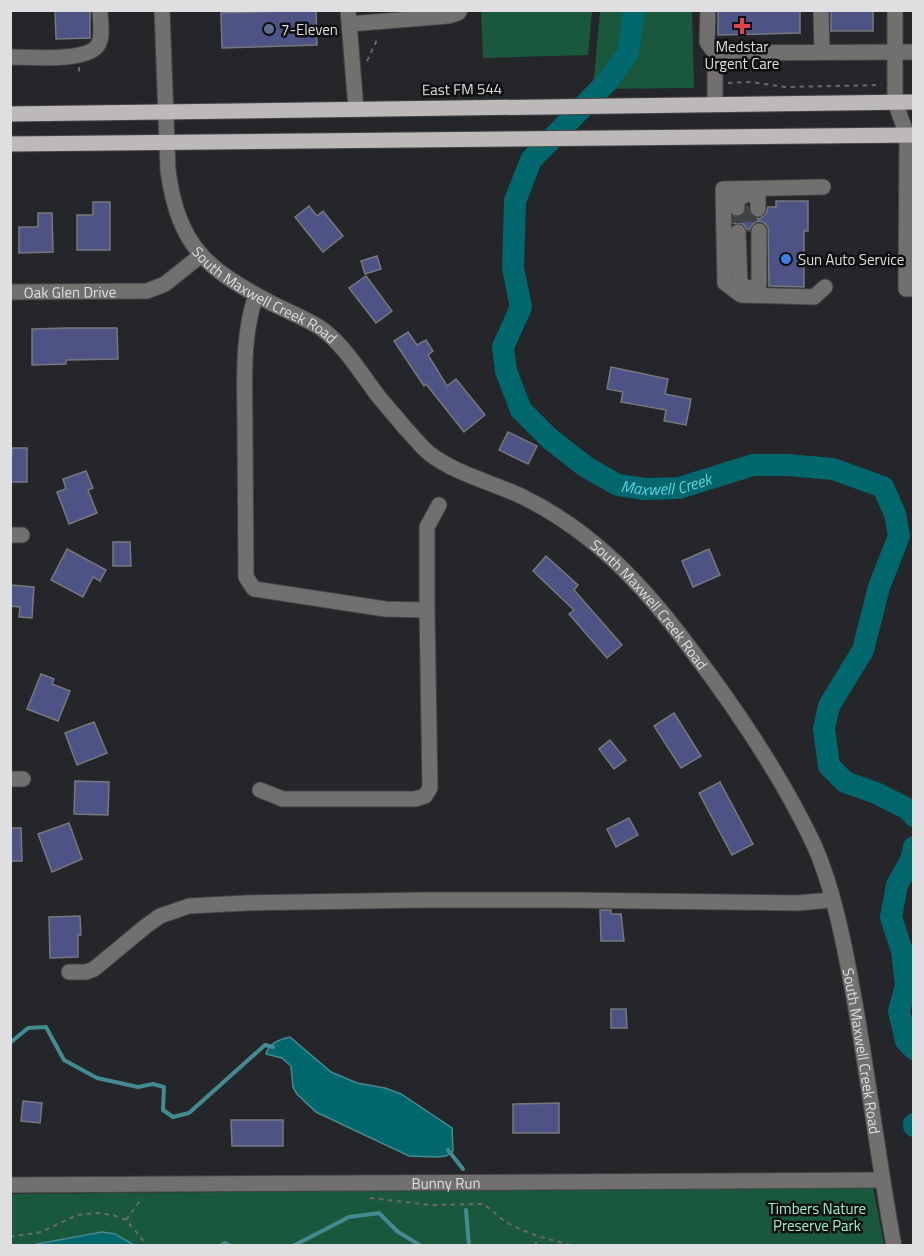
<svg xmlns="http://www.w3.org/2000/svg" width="924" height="1256" viewBox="0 0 924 1256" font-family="'Titillium Web',sans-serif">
  <rect width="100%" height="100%" fill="#25262a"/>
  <g fill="#1a583d">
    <path d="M481 11H592L588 55 483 58Z"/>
    <path d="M600 11H692L694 88 593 89Z"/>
    <path d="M873 1186 884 1245H11L10 1194Z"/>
  </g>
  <g fill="#00676d" stroke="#438b90" stroke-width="1.5">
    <path d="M290 1037 331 1072 357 1083 385 1088 401 1094 452 1128 453 1151 446 1156 436 1157 409 1156 316 1112 297 1094 293 1087 291 1066 282 1058 266 1054C269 1043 280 1039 290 1037Z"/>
    <path d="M102 1232 115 1234 134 1245H32Z"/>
  </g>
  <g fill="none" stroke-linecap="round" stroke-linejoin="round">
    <g stroke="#438b90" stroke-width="4">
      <path d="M10 1043 28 1028 46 1027 64 1060 97 1078 138 1087 153 1084 164 1087 163 1110 173 1117 189 1113 265 1045 273 1047"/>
      <path d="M448 1150 463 1169"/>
      <path d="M466 1210 469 1246"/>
      <path d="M220 1246 225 1243 231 1246"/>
      <path d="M293 1246 349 1217 379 1213 397 1231 421 1246"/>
    </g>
    <g stroke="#00676d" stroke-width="22">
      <path id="s1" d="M634 10 628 53 608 81 531 160 515 201 513 268 521 307 503 347 506 371 521 410 549 438 586 467 618 485 645 489 679 488 753 465H787L833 469 883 487 895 514 899 536 879 587 863 650 829 706 824 729 829 766 845 782 876 793 908 809 914 816"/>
      <path d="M914 847 911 860 897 885 891 917 902 951 906 985 899 1011 906 1041 914 1049"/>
      <path d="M914 1124V1126"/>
    </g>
  </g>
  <g fill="#4d5485" stroke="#77787d" stroke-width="1.5">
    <path d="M55 10H90V38L56 39Z"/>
    <path d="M316 10 317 45 222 48 221 13Z"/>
    <path d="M718 10H800V33L718 35Z"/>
    <rect x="831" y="10" width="42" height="21"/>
    <path d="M776 201H808V231H804V287L769 286 768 227 763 222 758 221 754 223 748 231 743 224 733 223V217L742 216 747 207 750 214 759 219 766 214 768 207H776Z"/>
    <path d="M93 202H110V250H77V215H93Z"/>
    <path d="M309 206 317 216 323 211 343 236 323 252 295 217Z"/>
    <path d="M38 213H52L53 252 19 253V227H38Z"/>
    <path d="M377 256 381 269 365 274 361 261Z"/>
    <path d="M366 276 392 311 376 323 349 288Z"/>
    <path d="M66 328H117L118 359 66 360V364L32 365V329Z"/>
    <path d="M408 332 417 345 426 340 433 351 428 355 447 386 456 379 485 415 464 432 426 384 424 386 394 341Z"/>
    <path d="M611 367 668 379 665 394 691 399 686 425 664 421 666 410 621 402 623 392 607 389Z"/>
    <path d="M508 432 537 446 528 464 499 450Z"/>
    <path d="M12 448H27V482H10Z"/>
    <path d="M86 471 93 488 88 490 97 513 69 524 57 492 66 489 63 479Z"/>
    <path d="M113 542H130L131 566H113Z"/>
    <path d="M67 549 106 570 100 581 93 577 83 597 51 580Z"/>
    <path d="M709 549 720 575 693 587 682 561Z"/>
    <path d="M546 556 578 585 574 590 622 645 607 658 569 614 574 610 533 571Z"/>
    <path d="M10 585 34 587 32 618 19 617 20 607 10 606Z"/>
    <path d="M41 674 54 679 52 684 70 691 58 721 27 709Z"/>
    <path d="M674 713 701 756 681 768 654 726Z"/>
    <path d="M94 722 107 753 77 765 65 733Z"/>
    <path d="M610 740 626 760 614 769 599 749Z"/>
    <path d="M75 781 109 782 108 815 74 814Z"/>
    <path d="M720 782 753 844 732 855 699 793Z"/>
    <path d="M629 818 638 835 616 847 607 829Z"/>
    <path d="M69 823 82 859 52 872 38 834Z"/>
    <path d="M10 828H21L22 861H10Z"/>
    <path d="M600 910H611V914H621L624 941H601Z"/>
    <path d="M80 916 81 935H78V957L50 958 49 917Z"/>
    <path d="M611 1009H626L627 1028H611Z"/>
    <path d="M23 1101 42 1103 40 1123 21 1121Z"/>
    <path d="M559 1103V1133H513V1104Z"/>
    <path d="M231 1120H283V1146H232Z"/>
  </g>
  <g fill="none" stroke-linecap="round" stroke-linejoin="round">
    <g stroke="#414246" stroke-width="15" stroke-dasharray="15 8" stroke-linecap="butt">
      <path d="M749 207V232"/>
      <path d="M737 208 738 232"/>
    </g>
    <defs>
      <g id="minor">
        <path id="s2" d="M162 10 168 171C179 248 207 269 273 304 289 312 307 319 322 329 346 347 361 374 379 397 388 408 397 418 406 429 414 437 421 447 430 454 458 475 492 482 523 497 594 532 644 586 690 648 737 710 782 776 815 847 833 888 844 943 852 987 868 1073 878 1160 894 1246"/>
        <path d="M348 10 356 109"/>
        <path d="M708 10 707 42 715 53V104"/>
        <path d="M821 10 822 52"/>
        <path d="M895 10V102L907 135 906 289H914"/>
        <path d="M350 24 448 16 458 13 460 10"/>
        <path d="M715 53 914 52"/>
        <path d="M10 57C29 57 91 63 99 43 103 35 100 19 100 10"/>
        <path d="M823 187 723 189 725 283 741 295 814 297 825 287"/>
        <path d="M737 208V200L748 193 758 198V209"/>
        <path d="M738 232 740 284 750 289 759 284V231"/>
        <path id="s3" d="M10 292 147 291 165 284 200 256"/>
        <path d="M256 295C241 339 245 385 245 431 245 479 246 528 246 577L254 589 385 609 427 610V527L439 505"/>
        <path d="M10 535H22"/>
        <path d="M10 779H23"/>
        <path d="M260 790 283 799H415L425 796 430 788 427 610"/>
        <path d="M69 972H86L94 969 146 926 160 916 189 906 246 903 423 900H568L797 903 832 900"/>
        <path id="s4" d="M10 1185 882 1180"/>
      </g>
      <g id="major">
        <path d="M10 114 914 102"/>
        <path d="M10 144 914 135"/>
      </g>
    </defs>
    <use href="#minor" stroke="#434447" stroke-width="17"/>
    <use href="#major" stroke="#434447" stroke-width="17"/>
    <g stroke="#68696c" stroke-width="2" stroke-dasharray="4.5 4.5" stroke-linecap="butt">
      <path d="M367 61 376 42 377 36"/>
      <path d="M79 67V75"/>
      <path d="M728 83 751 82 785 87 881 85"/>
      <path d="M370 1198 431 1205 482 1204C492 1208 498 1218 508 1223 529 1235 552 1240 575 1246"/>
      <path d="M126 1220 142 1198"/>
      <path d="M10 1237 41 1232 77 1215 95 1213 113 1215 126 1220 148 1246"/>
      <path d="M535 1246 538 1237"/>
    </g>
    <use href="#minor" stroke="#726f6f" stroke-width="15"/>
    <use href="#major" stroke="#beb9b9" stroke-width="15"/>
  </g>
  <path fill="#e0444e" stroke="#0f0f11" stroke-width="2" d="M739 17h6v6h6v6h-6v6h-6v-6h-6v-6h6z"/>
  <circle fill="#5c6f8a" stroke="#0f0f11" stroke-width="2" cx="269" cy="29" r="6"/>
  <circle fill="#3f7fe0" stroke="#0f0f11" stroke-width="2" cx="786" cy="259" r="6"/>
  <g text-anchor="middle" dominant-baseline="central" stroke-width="5" stroke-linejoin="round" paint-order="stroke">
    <g font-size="15" fill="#dfdfe2" stroke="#0f0f11" text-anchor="start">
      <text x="281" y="29">7-Eleven</text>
      <text x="742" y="46" text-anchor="middle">Medstar<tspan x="742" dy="17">Urgent Care</tspan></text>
      <text x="798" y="259">Sun Auto Service</text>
    </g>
    <g font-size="15" fill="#dfdfe2" stroke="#0f0f11">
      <text transform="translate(462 89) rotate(-1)">East FM 544</text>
      <text stroke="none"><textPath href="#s3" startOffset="60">Oak Glen Drive</textPath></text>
      <text stroke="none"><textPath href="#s2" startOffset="328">South Maxwell Creek Road</textPath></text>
      <text stroke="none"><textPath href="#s2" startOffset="831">South Maxwell Creek Road</textPath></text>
      <text stroke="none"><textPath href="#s2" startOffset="1336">South Maxwell Creek Road</textPath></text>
      <text stroke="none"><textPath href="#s4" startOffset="436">Bunny Run</textPath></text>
    </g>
    <g font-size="15" fill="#98f3c4" stroke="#0f0f11">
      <text x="817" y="1208">Timbers Nature<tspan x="817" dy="17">Preserve Park</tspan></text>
    </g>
    <g font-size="16" font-style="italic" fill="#5ad6e0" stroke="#0f0f11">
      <text stroke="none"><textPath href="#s1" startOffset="621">Maxwell Creek</textPath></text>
    </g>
  </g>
  <rect width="924" height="1256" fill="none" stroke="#dfdfe2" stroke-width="24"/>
</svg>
